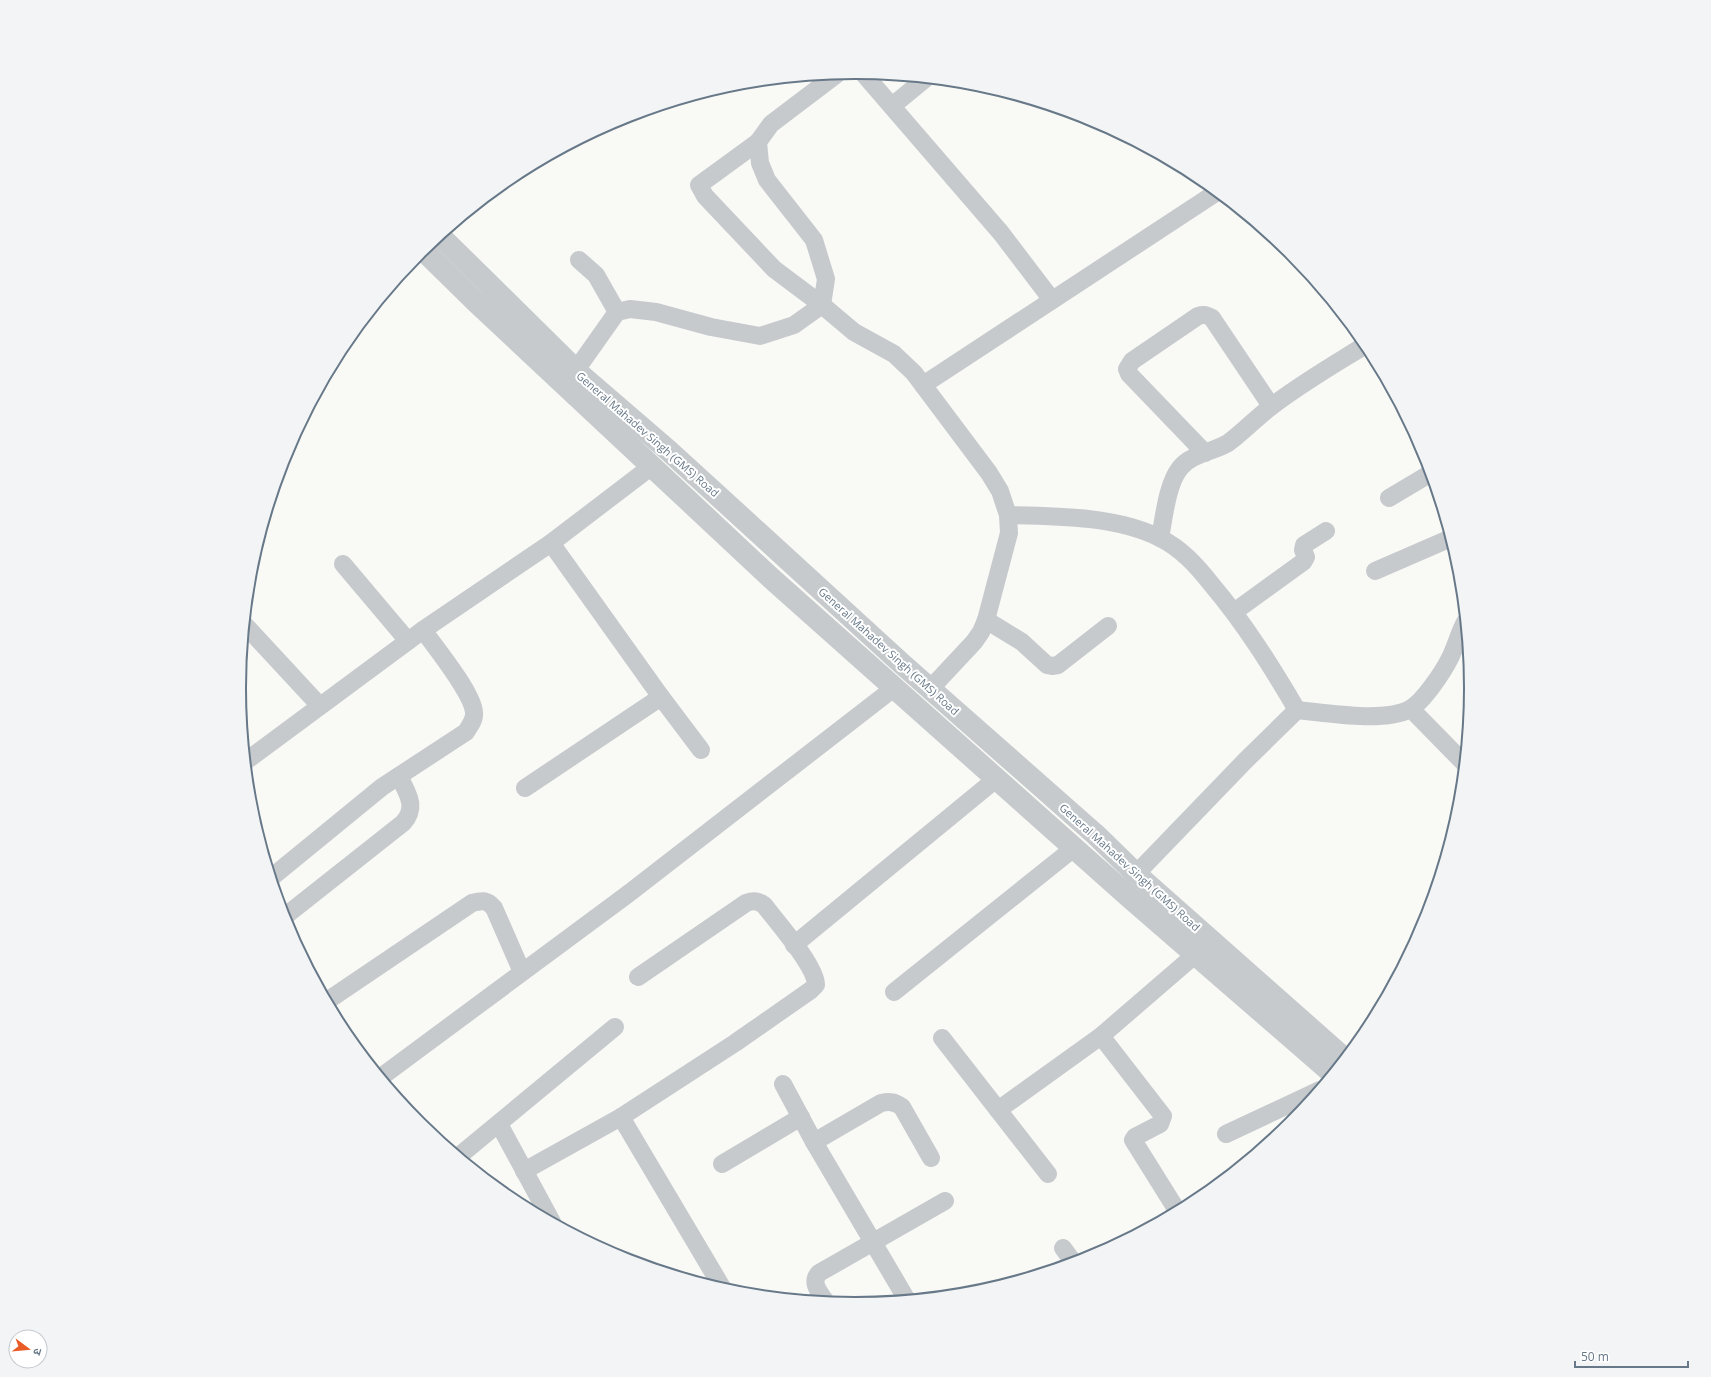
<svg xmlns="http://www.w3.org/2000/svg" width="1711" height="1377" viewBox="0 0 1711 1377" font-family="'Open Sans','Noto Sans Devanagari',sans-serif">
  <rect width="100%" height="100%" fill="#f9f9f6"/>
  <g fill="none" stroke-linecap="round" stroke-linejoin="round">
    <g stroke="#c6cacd" stroke-width="18">
      <path d="M863 73 1001 233 1052 300"/>
      <path d="M892 106 925 79"/>
      <path d="M758 142 699 185 705 196 774 269 822 305 854 332 894 354 914 373 989 473 1000 491 1008 515 1009 533 986 620 981 632 974 642 931 688"/>
      <path d="M579 260 596 275 617 312"/>
      <path d="M576 370 617 312 630 309 656 312 711 327 760 336 794 325 822 305 826 279 814 240 767 180 760 163 758 142 771 124 837 74"/>
      <path d="M923 385 1217 192"/>
      <path d="M1205 453 1129 374 1127 369 1132 361 1198 316C1204 314 1207 315 1212 318L1271 406"/>
      <path d="M1389 498 1431 473"/>
      <path d="M1008 515C1055 516 1117 516 1160 538 1182 549 1197 566 1212 585 1245 624 1271 666 1297 710"/>
      <path d="M1160 538C1164 518 1167 484 1180 468 1191 454 1213 452 1228 443 1243 432 1257 417 1272 406 1302 383 1335 364 1367 344"/>
      <path d="M551 543 661 697 701 750"/>
      <path d="M343 564 408 641"/>
      <path d="M1375 571 1451 538"/>
      <path d="M1234 612 1303 562 1306 557 1303 550 1304 545 1326 531"/>
      <path d="M986 620 1022 642 1047 665 1052 666 1058 665 1108 626"/>
      <path d="M245 625 320 706"/>
      <path d="M1411 709 1465 764"/>
      <path d="M246 761 423 630 551 543 652 466"/>
      <path d="M525 788 661 697"/>
      <path d="M1136 874 1245 761 1297 710C1327 713 1384 723 1410 709 1423 702 1443 672 1450 658 1456 646 1459 633 1465 622"/>
      <path d="M272 877 382 787 466 732C470 725 475 720 474 712 472 692 436 648 423 630"/>
      <path d="M284 917 403 823C418 807 407 793 399 776"/>
      <path d="M794 945 996 779"/>
      <path d="M894 992 1074 848"/>
      <path d="M327 1001 472 903C483 900 487 900 494 908L522 972"/>
      <path d="M1101 1036 1163 1116 1160 1124 1135 1137 1133 1140 1178 1212"/>
      <path d="M942 1038 1048 1174"/>
      <path d="M381 1077 628 894 894 688"/>
      <path d="M783 1084 814 1142 907 1300"/>
      <path d="M998 1110 1101 1036 1196 954"/>
      <path d="M621 1117 723 1289"/>
      <path d="M499 1124 552 1222"/>
      <path d="M1226 1134 1320 1090"/>
      <path d="M814 1142 881 1103C890 1101 895 1102 902 1107L931 1158"/>
      <path d="M459 1156 615 1027"/>
      <path d="M722 1164 801 1117"/>
      <path d="M524 1171 621 1117 735 1043 811 990 816 985C816 966 777 922 764 905 758 901 754 900 746 903L638 977"/>
      <path d="M1063 1248 1074 1263"/>
      <path d="M826 1302C820 1293 810 1283 819 1273L945 1201"/>
    </g>
    <g stroke="#c6cacd" stroke-width="22">
      <path d="M440 236 582 376 669 451 901 663 1096 835 1136 874 1345 1059"/>
      <path d="M423 250 475 301 771 578 1128 896 1333 1074"/>
    </g>
  </g>
  <g text-anchor="middle" dominant-baseline="central" stroke-width="4" stroke-linejoin="round" paint-order="stroke">
    <g font-size="11" fill="#677888" stroke="#fff">
      <text transform="translate(648 434) rotate(41)">General Mahadev Singh (GMS) Road</text>
      <text transform="translate(889 651) rotate(42)">General Mahadev Singh (GMS) Road</text>
      <text transform="translate(1130 867) rotate(42)">General Mahadev Singh (GMS) Road</text>
    </g>
  </g>
  <path d="M0 0H1711V1377H0ZM246 688a609 609 0 1 1 1218 0a609 609 0 1 1-1218 0Z" fill="#f3f4f5" fill-rule="evenodd"/>
  <path fill="none" stroke="#677888" stroke-width="2" d="M246 688a609 609 0 1 1 1218 0a609 609 0 1 1-1218 0Z"/>
  <g transform="translate(28 1349) rotate(106)"><circle r="19" fill="#ffffff" stroke="#c2c9cf"/>
  <path d="M0-3L7 15L0 10L-7 15Z" fill="#e85b26"/>
  <text y="-6" font-size="11" font-weight="bold" text-anchor="middle" fill="#677888">उ</text>
  </g>
  <path d="M1575 1361v6h113v-6" fill="none" stroke="#677888" stroke-width="2"/>
  <text x="1581" y="1361" font-size="12" fill="#677888" stroke="#ffffff" stroke-width="3" paint-order="stroke">50 m</text>
</svg>
